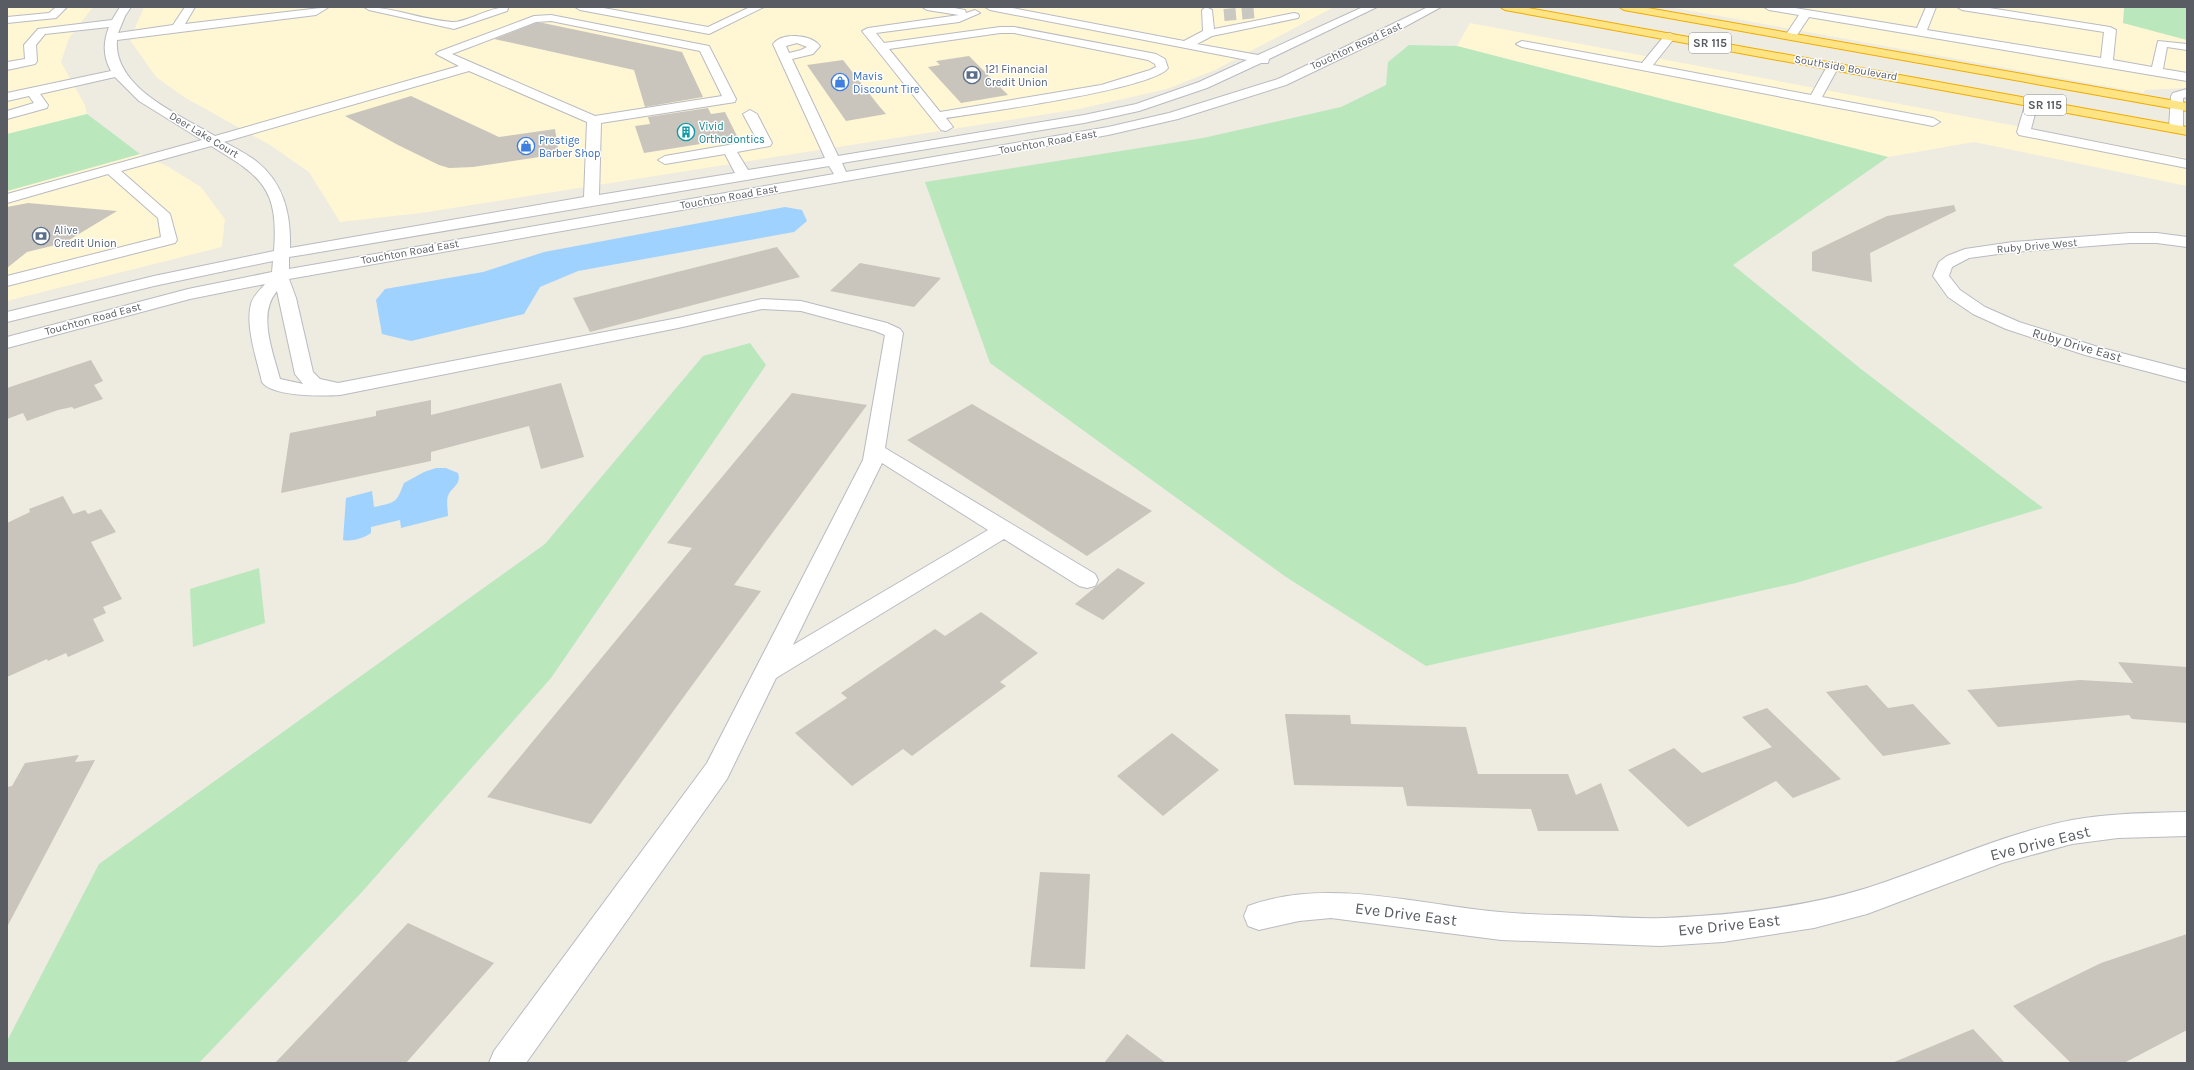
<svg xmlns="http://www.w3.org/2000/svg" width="2194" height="1070" viewBox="0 0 2194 1070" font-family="Karla,sans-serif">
  <rect width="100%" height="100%" fill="#eeebe0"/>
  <g fill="#fff6d4">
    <path d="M7 7H93L69 38 61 62 85 105 87 114 7 134Z"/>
    <path d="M144 7H1334L1215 70 1167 89 1079 109 421 213 340 222 309 172 270 145 184 97 156 77 130 40Z"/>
    <path d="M1669 7H2124V23L2187 40V88L2145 90 2144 93Z"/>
    <path d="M1470 23 2187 158V186L1974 142 1888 157 1457 46Z"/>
    <path d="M140 154 167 166 201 187 225 219 222 247 7 301V191Z"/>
  </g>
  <g fill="#bae8bc">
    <path d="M2124 7H2187V40L2123 23Z"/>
    <path d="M1409 45 1457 46 1888 157 1733 265 1861 369 2043 508 1796 583 1426 666 1286 577 990 363 925 182 1203 138 1341 107 1386 85 1388 62Z"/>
    <path d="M87 114 140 154 7 191V134Z"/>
    <path d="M750 343 766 365 551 678 361 893 199 1063H7V1041L99 864 545 544 703 356Z"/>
    <path d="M259 568 265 623 193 647 190 589Z"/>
  </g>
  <g fill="#9fd2ff">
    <path d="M785 207 802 210 807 221 794 232 578 271 540 287 524 314 411 341 382 334 376 300 385 289 483 272 544 252Z"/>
    <path d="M436 468H446L458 473C462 485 451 487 448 496 446 501 448 511 448 516L401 528 400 520 371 527V533C364 538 351 542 343 540L346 498 372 491 374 507C397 502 396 503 404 483L424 472Z"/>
  </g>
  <g fill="#c9c5bd">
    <path d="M536 23H543L682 52 703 97 645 107 634 70 494 39Z"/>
    <path d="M969 56 1008 95 961 103 928 67 940 65 936 61Z"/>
    <path d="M843 60 879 106 886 114 846 121 807 65Z"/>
    <path d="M411 96 499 137 555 129 559 154 473 167 449 168 439 165 398 145 345 116Z"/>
    <path d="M708 108 711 114 725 112 738 138 644 153 635 126 650 124 648 117Z"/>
    <path d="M28 203 117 211 64 243 27 252 7 268V207Z"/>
    <path d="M1954 205 1956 211 1870 253 1872 282 1812 271V252L1887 216Z"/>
    <path d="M777 247 800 277 590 332 573 298Z"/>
    <path d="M860 263 941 278 914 307 830 291Z"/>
    <path d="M91 360 103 381 94 385 103 399 74 409 72 407 58 410 27 421 23 413 7 419V388Z"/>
    <path d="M561 383 584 457 541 469 529 426 431 452V461L281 493 290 433 376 416V411L431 400V415Z"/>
    <path d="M792 393 867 405 734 585 761 591 591 824 487 797 692 548 667 543Z"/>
    <path d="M972 404 1152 511 1087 556 907 440Z"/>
    <path d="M63 496 73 514 85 510 88 514 101 509 116 532 91 542 122 599 103 607 106 613 93 619 104 641 68 657 66 653 48 661 47 659 7 677V523L30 512 29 509Z"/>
    <path d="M1118 568 1145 583 1103 620 1075 604Z"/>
    <path d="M981 612 1038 653 1000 682 1006 686 912 756 903 749 852 786 795 733 847 698 841 693 935 629 945 636Z"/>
    <path d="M2118 662 2187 667V723L2132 719 2129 715 1998 727 1967 690 2080 680 2133 683Z"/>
    <path d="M1867 685 1888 708 1913 704 1951 744 1883 756 1826 692Z"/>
    <path d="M1767 708 1841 779 1793 798 1776 781 1688 827 1628 770 1674 748 1702 773 1772 747 1742 717Z"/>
    <path d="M1285 714 1350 715 1351 724 1466 727 1478 774H1568L1576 795 1601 783 1619 831H1538L1531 809 1407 806 1403 787 1294 785Z"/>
    <path d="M1172 733 1219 770 1163 816 1117 776Z"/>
    <path d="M79 755 75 762 95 760 7 927V787L12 786 25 763Z"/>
    <path d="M1040 872 1090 874 1085 969 1030 967Z"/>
    <path d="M408 923 494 963 406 1063H275Z"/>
    <path d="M2187 934V1030L2124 1063H2071L2013 1006 2101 963Z"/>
    <path d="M1973 1029 2005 1063H1892Z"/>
    <path d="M1127 1034 1166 1063H1104Z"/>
  </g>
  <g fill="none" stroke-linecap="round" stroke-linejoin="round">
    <g stroke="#c9c8c1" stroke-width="12" stroke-dasharray="12 6" stroke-linecap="butt">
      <path d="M1203 7H1209"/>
      <path d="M1224 15 1258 12"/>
    </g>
    <defs>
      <g id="minor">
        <path d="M56 7H67L56 18 7 23V17L49 13Z"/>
        <path d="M120 7H131L125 16 118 33 173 25 185 7H195L185 24 329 7 316 15 117 40C113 88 180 115 215 136L459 66 436 54 438 52 534 16 551 15 709 46 736 99 735 102 601 123 599 195 735 173 725 154 665 164 658 160 665 156 757 140 743 114 750 110 757 114 772 143 770 146 737 152 748 170 825 158 773 44C782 32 811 34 820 46L813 54 792 59 838 156 1084 115 1136 104 1199 82 1247 60 990 10 985 7H1007L1184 41 1203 31 1202 10 1206 7 1212 10 1214 29 1294 13 1298 14 1299 16 1298 18 1212 36 1197 44 1258 55 1363 7H1377L1269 59 1268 63H1261L1207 88 1139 111 1084 123 842 163 846 172 1108 127 1169 113 1278 79 1428 7H1441L1384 38 1286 85 1178 119 1108 135 289 279 296 298 313 372 320 379 338 383 678 318 762 299 801 301 887 323 900 329 903 333 885 448 1095 574 1098 580 1095 586 1087 588 1079 586 1004 539 776 678 727 779 526 1063H489L494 1051 707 763 863 460 885 335 875 331 801 311 762 309 678 328 340 395C323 396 272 397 262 382 257 360 245 326 251 304 253 296 260 290 265 284L190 299 7 348V337L188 289 272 272 273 261 154 286 7 322V312L154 276 274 251C279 188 261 176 211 146L121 171 170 214 177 240 175 243 7 286V276L161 237 158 218 108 174 7 203V194L202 140 139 101 115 77 40 94 48 105 47 108 7 119V111L34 103 29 96 7 101V93L111 71C103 57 103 42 109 27L45 34 36 45 37 61 35 64 7 70V62L25 59 24 45 38 29 112 20ZM551 21 700 51 722 96 595 116 452 54 536 22ZM797 43 807 47 801 50 789 53 786 46ZM469 71 587 122 584 197 290 248C291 214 284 183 256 161 247 154 235 148 224 142ZM829 166 834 174 289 269V257L302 255ZM277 291 295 374 303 384 280 379C273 352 257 314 277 291ZM882 463 988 530 793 645Z"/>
        <path d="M364 7C394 7 422 20 452 22 465 23 490 7 507 7L508 9 507 11 454 29 369 10Z"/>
        <path d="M575 7H598L708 27 750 7H764L709 34 580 10Z"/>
        <path d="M922 7H949L965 10 966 13 975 10 980 13 959 22 876 33 884 43 1000 27H1014L1156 54 1165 59 1168 68C1154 89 980 113 946 118L953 127 946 131 941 130 862 31 868 28 959 15 927 10ZM1000 33H1014L1148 60 1155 64 1156 67 1150 70 1101 85 940 112 889 49Z"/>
        <path d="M1764 7H1789L1917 28 1926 7H1936L1927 30 2101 58 2104 32 1962 10 1957 7H1983L2110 27 2116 30 2113 60 2152 67 2158 41 2187 44V50L2167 47 2163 69 2187 73V81L1809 17 1795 38 1791 39 1785 36 1799 15 1769 10Z"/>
        <path d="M1670 33 1676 36 1653 65 1811 95 1829 63 1833 62 1839 66 1822 97 1933 118 1940 122 1933 126 1522 47 1516 44 1522 41 1642 63 1666 34Z"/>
        <path d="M2187 89V97L2183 98V129L2181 132H2171L2169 129 2171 96 2173 93Z"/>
        <path d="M2032 98 2038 102 2031 129 2187 160V168L2019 135 2017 132 2026 102Z"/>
        <path d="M2130 233H2157L2187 237V247L2157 243H2130L2013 252 1969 258 1952 267 1949 276 1960 290 1985 307 2019 322 2098 347 2187 370V382L2085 355 2006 329 1973 314 1948 297 1933 276 1939 262 1947 256 1965 249 2013 242Z"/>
        <path d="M2187 812V836L2118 838 2072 844 2002 863 1867 914 1814 928 1723 942 1660 946 1501 940 1331 918 1299 921 1259 930 1248 926 1244 916 1248 906C1328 877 1418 905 1500 912 1530 915 1561 915 1591 916 1615 917 1640 919 1663 918 1731 915 1802 908 1867 888 1936 866 2001 834 2072 820 2110 813 2149 813 2187 812Z"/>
      </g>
      <g id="highway">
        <path d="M1500 7H1523L2187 127V135L1505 10Z"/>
        <path d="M1619 7H1642L2187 103V111L1624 10Z"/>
      </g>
    </defs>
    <use href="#minor" stroke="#b9bbc1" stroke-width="2"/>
    <use href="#highway" stroke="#eeac00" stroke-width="2"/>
    <use href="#minor" fill="#fff" fill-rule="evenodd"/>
    <use href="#highway" fill="#ffe486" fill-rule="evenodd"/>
  </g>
  <defs>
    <symbol id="bank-ring" viewBox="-11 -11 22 22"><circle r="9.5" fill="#fff" stroke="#5c6f8a" stroke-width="1.5"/><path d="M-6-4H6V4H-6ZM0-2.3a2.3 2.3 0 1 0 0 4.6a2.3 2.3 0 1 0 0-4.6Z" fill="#5c6f8a"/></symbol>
    <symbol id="shop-ring" viewBox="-11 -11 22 22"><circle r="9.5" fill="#fff" stroke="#3f7fe0" stroke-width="1.5"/><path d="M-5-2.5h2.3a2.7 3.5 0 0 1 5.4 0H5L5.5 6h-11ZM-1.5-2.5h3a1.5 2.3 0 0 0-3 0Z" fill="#3f7fe0"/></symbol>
    <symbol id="building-ring" viewBox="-11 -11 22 22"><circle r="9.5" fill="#fff" stroke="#0f9aa8" stroke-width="1.5"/><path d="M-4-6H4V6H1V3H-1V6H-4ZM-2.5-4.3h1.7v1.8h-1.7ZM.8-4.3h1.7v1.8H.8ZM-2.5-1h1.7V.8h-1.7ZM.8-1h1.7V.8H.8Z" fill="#0f9aa8"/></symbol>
  </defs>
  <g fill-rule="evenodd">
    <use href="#bank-ring" x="962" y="65" width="20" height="20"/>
    <use href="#shop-ring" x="830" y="72" width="20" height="20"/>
    <use href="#building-ring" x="676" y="122" width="20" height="20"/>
    <use href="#shop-ring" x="516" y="136" width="20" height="20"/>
    <use href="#bank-ring" x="31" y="226" width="20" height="20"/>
  </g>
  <g text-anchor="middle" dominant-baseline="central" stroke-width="3" stroke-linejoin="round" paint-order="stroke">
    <g font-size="11" fill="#595d63" stroke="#fff">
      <text transform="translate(1356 46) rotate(-25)">Touchton Road East</text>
      <text transform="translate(1846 68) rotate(10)">Southside Boulevard</text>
      <text transform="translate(204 135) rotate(31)">Deer Lake Court</text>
      <text transform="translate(1048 142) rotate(-10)">Touchton Road East</text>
      <text transform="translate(729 197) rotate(-10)">Touchton Road East</text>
      <text transform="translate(2037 246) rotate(-5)">Ruby Drive West</text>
      <text transform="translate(410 252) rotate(-10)">Touchton Road East</text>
      <text transform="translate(93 319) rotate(-15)">Touchton Road East</text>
    </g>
    <g font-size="11" fill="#4e5e75" stroke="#fff" text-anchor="start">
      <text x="985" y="69">121 Financial<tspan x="985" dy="13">Credit Union</tspan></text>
      <text x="54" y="230">Alive<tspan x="54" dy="13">Credit Union</tspan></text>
    </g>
    <g font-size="11" fill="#366cbe" stroke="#fff" text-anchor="start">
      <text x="853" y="76">Mavis<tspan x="853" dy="13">Discount Tire</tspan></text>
      <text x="539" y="140">Prestige<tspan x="539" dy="13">Barber Shop</tspan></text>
    </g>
    <g font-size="11" fill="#0d838f" stroke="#fff" text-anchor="start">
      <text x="699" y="126">Vivid<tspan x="699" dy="13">Orthodontics</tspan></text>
    </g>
    <g fill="#fff" stroke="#8b8e92" stroke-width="1">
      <rect x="1689" y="33" width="42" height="20" rx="3"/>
      <rect x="2024" y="95" width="42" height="20" rx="3"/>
    </g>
    <g font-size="12" font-weight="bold" fill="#595d63">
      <text x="1710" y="43">SR 115</text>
      <text x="2045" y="105">SR 115</text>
    </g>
    <g font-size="13" fill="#595d63" stroke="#fff">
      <text transform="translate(2077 345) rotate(16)">Ruby Drive East</text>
    </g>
    <g font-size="16" fill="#595d63" stroke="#fff">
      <text transform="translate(2040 843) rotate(-14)">Eve Drive East</text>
      <text transform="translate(1406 914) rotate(7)">Eve Drive East</text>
      <text transform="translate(1729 925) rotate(-6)">Eve Drive East</text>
    </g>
  </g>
  <rect width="2194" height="1070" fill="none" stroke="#595d63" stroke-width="16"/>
</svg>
